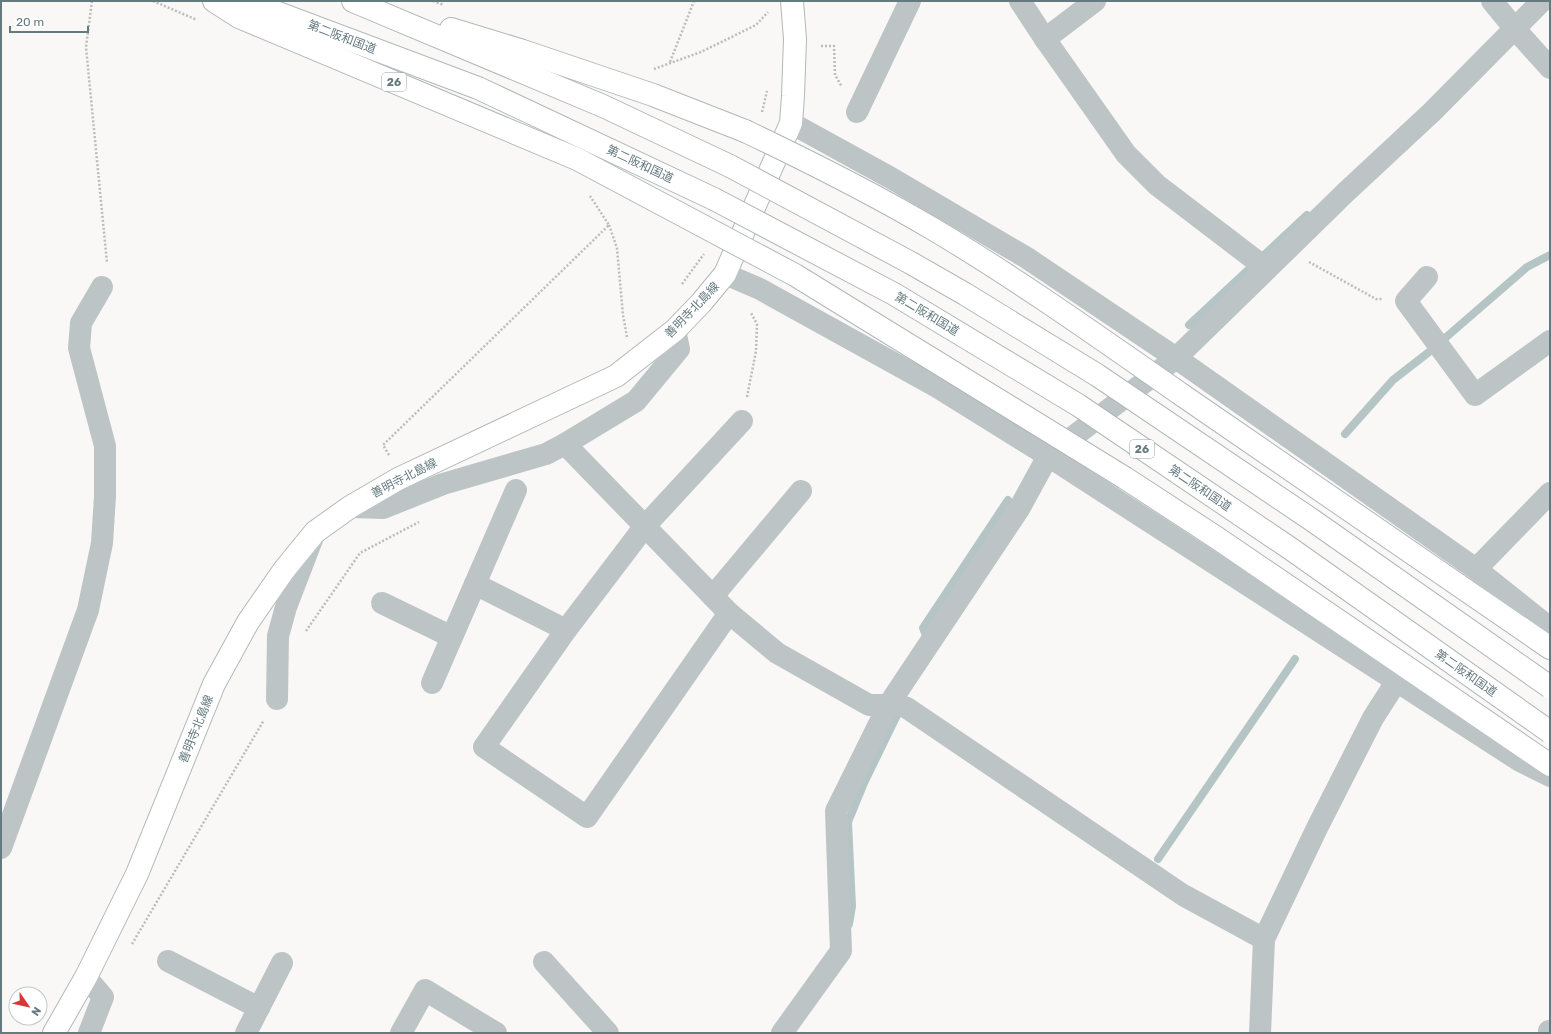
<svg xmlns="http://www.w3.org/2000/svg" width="1551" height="1034" viewBox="0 0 1551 1034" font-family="Rubik,'Noto Sans JP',sans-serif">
  <rect width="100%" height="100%" fill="#f9f8f6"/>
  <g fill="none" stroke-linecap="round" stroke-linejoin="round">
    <g stroke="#b5c5c5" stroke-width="8">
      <path d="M1189 325 1307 215"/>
      <path d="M1345 434 1393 380 1429 352 1527 267 1550 255"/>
      <path d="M925 633 923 628 1008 500"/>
      <path d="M1158 859 1295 659"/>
      <path d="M849 924 852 906 848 822 864 783 901 707"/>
    </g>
    <defs>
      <path id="major" d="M54 1033 86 977 137 874 214 684 248 622 284 570 315 532 350 507 398 479 616 376 675 330 701 303 725 274 791 123 793 96 795 39 792 1"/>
      <g id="highway">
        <path d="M214 1 239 17 577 159 701 225"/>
        <path d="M246 1 478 88 714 199"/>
        <path d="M353 1 603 106 730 166"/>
        <path d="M451 29 523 51 653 95 745 131"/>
        <path d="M1182 395 1550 648"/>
        <path d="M1125 478 1217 538 1550 765"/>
      </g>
    </defs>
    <use href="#major" stroke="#b1b8ba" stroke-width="24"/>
    <use href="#highway" stroke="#b1b7b9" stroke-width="24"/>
    <g stroke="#b8bdbe" stroke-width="2.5" stroke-dasharray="2 2" stroke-linecap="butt">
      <path d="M92 1 86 47 107 263"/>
      <path d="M153 1 197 20"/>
      <path d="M433 1 444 5"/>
      <path d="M821 46H834L835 75 842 87"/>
      <path d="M670 62 694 1"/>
      <path d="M654 69 701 52 756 25 768 12"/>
      <path d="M762 112 767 91"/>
      <path d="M609 225 617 248 623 315 627 337"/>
      <path d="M1309 262 1376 299H1383"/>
      <path d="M682 284 704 254"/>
      <path d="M747 397 756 351 757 324 751 313"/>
      <path d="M389 455 383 445 609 225 590 196"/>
      <path d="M306 631 360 553 419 522"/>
      <path d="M132 944 264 720"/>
    </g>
    <g stroke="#bdc4c5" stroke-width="22">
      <path d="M1020 1 1045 39 1126 154 1157 185 1267 269"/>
      <path d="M1492 1 1515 29 1550 68"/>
      <path d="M1045 39 1095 1"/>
      <path d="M857 112 910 1"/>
      <path d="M791 123 891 178 1027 258 1176 358 1476 569 1550 628"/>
      <path d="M725 274 760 289 937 387 1048 456 1520 761 1550 776"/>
      <path d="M1427 277 1406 301 1475 395 1550 341"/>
      <path d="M675 330 679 349 636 401 565 444 729 613 777 653 869 705H899L907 708 1183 895 1264 939"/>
      <path d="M516 490 475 584 566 630"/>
      <path d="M350 507 383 508 443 484 546 454 565 444"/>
      <path d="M1476 569 1550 493"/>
      <path d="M713 596 801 491"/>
      <path d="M382 603 452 637"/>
      <path d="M729 613 587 817 484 747 566 630 645 526 742 421"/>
      <path d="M432 683 475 584"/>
      <path d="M277 699 278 636 286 607 313 537"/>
      <path d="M1 848 88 610 102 543 105 496V446L79 348 81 323 102 287"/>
      <path d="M168 961 259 1008"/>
      <path d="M544 962 608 1033"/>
      <path d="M86 977 103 997 89 1033"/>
      <path d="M1549 1031H1550"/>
      <path d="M246 1033 282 963"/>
      <path d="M401 1033 425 990 496 1033"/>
      <path d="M782 1033 841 951 836 811 889 704 1019 509 1048 456 1176 358 1346 192 1432 112 1542 1"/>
      <path d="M1260 1033 1264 939 1317 828 1373 718 1396 682"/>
    </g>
    <use href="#major" stroke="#fff" stroke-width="22"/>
    <use href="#highway" stroke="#fff" stroke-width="22"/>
    <defs>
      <g id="highway-bridge">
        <path d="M745 131C808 161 872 193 933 229 1019 280 1100 338 1182 395"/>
        <path d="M730 166 911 263 965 294 1097 375 1312 520 1550 687"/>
        <path d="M714 199 894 294 1078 405 1291 549 1550 732"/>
        <path d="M701 225 795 275 1125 478"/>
      </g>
    </defs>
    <use href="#highway-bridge" stroke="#b1b7b9" stroke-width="24" stroke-linecap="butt"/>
    <use href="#highway-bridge" stroke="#fff" stroke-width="22"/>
  </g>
  <g text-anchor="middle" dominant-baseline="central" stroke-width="4" stroke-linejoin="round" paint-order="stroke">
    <g fill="#fff" stroke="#93a2a5" stroke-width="1">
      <rect x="382" y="73" width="24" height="18" rx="3"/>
      <rect x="1130" y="440" width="24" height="18" rx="3"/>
    </g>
    <g font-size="11" font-weight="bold" fill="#657a7f">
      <text x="394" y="82">26</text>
      <text x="1142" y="449">26</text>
    </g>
    <g font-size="12" fill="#657a7f" stroke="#fff">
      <text transform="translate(342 37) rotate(21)">第二阪和国道</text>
      <text transform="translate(640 164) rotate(25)">第二阪和国道</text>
      <text transform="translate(692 310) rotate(-46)">善明寺北島線</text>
      <text transform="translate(927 314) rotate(31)">第二阪和国道</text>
      <text transform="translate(404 478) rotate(-27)">善明寺北島線</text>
      <text transform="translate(1200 488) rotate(34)">第二阪和国道</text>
      <text transform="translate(1466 673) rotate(35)">第二阪和国道</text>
      <text transform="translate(196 729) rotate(-68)">善明寺北島線</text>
    </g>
  </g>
  <rect width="1551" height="1034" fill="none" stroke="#657a7f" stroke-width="4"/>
  <g transform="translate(28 1006) rotate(124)"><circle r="19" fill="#ffffff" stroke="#c1cacc"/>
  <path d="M0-3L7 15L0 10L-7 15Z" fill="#d93637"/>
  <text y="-6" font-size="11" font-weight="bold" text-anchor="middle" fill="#657a7f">N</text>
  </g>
  <path d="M10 26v6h78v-6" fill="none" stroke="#657a7f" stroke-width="2"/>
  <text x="16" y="26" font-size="12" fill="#657a7f" stroke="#ffffff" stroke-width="3" paint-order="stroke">20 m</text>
</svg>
